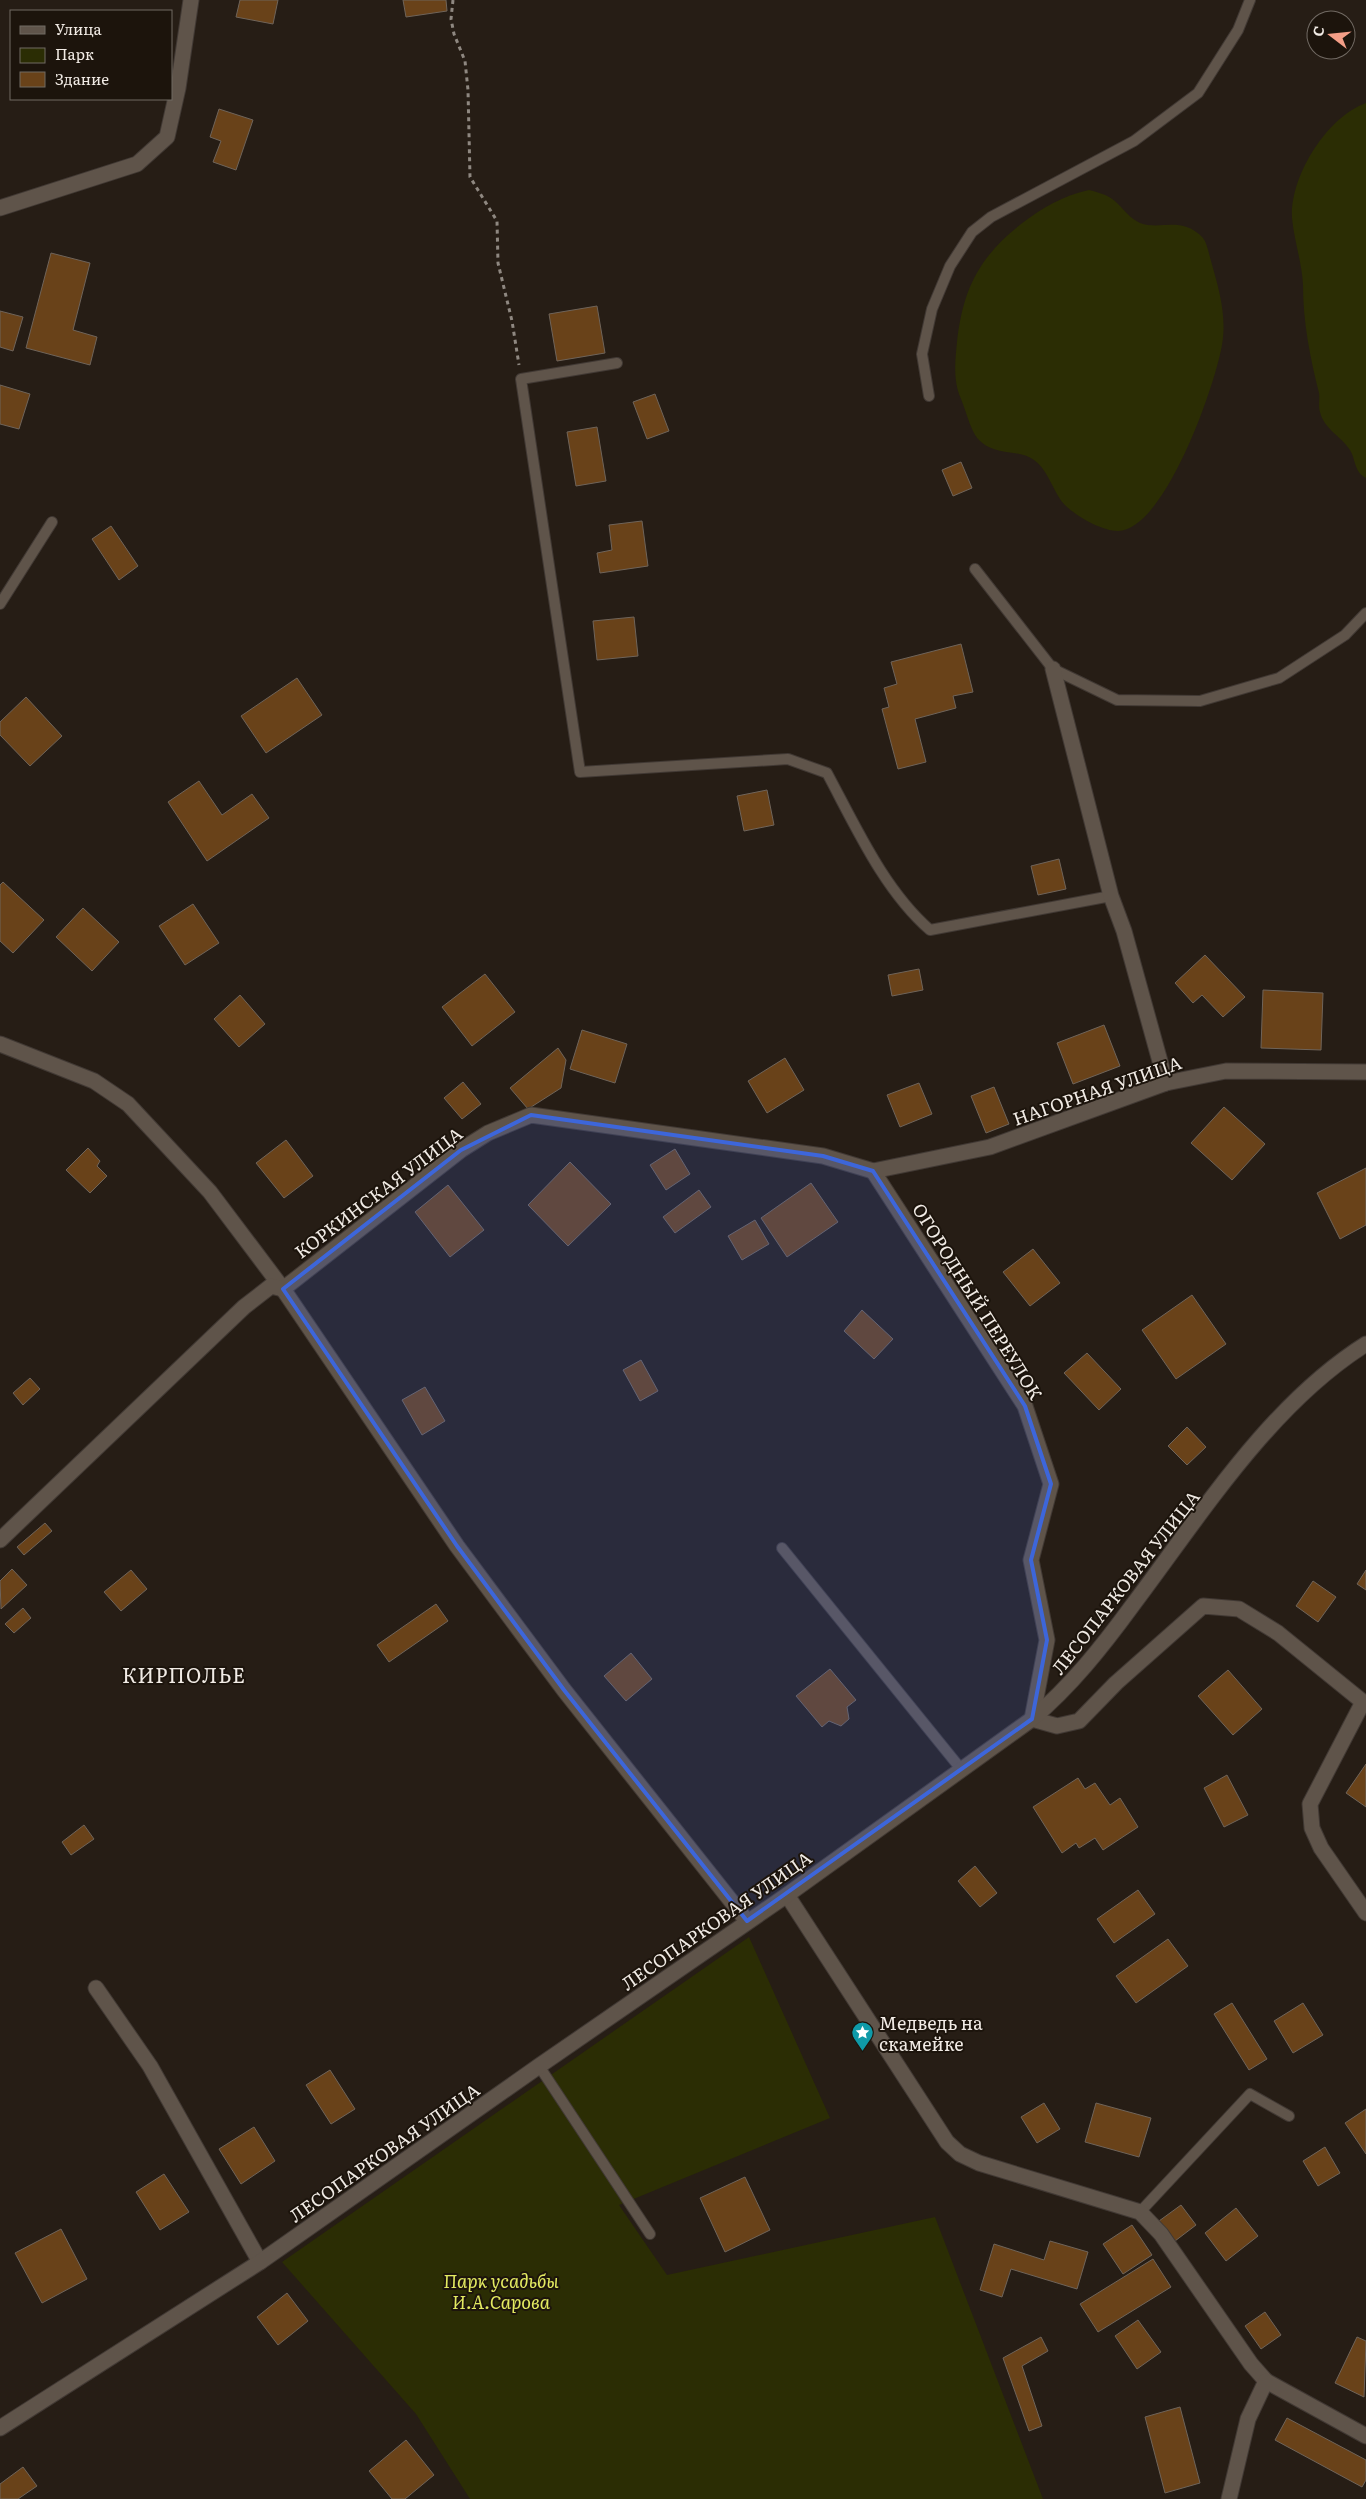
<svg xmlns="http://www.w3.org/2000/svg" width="1366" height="2499" viewBox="0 0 1366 2499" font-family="Literata,serif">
  <rect width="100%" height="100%" fill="#261d15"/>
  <g fill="#2b2d04">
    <path d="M1366 103V478C1354 472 1356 460 1350 450 1341 436 1324 429 1320 412 1318 406 1320 399 1319 393 1310 357 1303 322 1303 285 1302 263 1294 240 1292 218 1290 176 1327 117 1366 103Z"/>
    <path d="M1089 190C1100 193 1110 195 1118 204 1125 211 1130 218 1140 223 1161 231 1181 215 1203 238 1207 243 1209 254 1211 261 1219 289 1227 316 1222 345 1215 386 1165 530 1118 531 1101 531 1069 513 1060 499 1052 487 1046 468 1034 460 1026 454 1015 453 1006 452 971 446 973 429 961 399 953 381 955 362 957 342 963 289 979 257 1021 224 1042 208 1062 196 1089 190Z"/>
    <path d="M749 1937 830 2118 619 2205 667 2275 935 2217 1043 2499H470L416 2414 282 2262Z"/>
  </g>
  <g fill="#694219" stroke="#6f645a">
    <path d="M240 0H278L273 24 236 17Z"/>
    <path d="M403 0H446L447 11 406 17Z"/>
    <path d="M219 109 253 120 236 170 213 162 221 141 210 137Z"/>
    <path d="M51 253 90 263 73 330 97 337 90 365 26 348Z"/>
    <path d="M597 306 605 353 557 361 549 314Z"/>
    <path d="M0 311 23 317 13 351 0 347Z"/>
    <path d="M0 385 30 394 19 429 0 424Z"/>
    <path d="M655 394 669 431 647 439 633 402Z"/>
    <path d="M597 427 606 481 576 486 567 432Z"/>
    <path d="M961 462 972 488 953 496 942 470Z"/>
    <path d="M642 521 648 566 600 573 597 553 612 550 609 525Z"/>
    <path d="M111 526 138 566 119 580 92 539Z"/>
    <path d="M634 617 638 656 597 660 593 621Z"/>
    <path d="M961 644 973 692 953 696 956 708 915 719 926 762 898 769 882 709 889 707 884 688 897 684 891 662Z"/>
    <path d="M297 678 322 715 266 753 241 716Z"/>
    <path d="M26 697 62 736 30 766 0 735V722Z"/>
    <path d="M199 781 222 815 252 794 269 818 207 861 168 802Z"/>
    <path d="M767 790 774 825 744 831 737 796Z"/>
    <path d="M1059 859 1066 889 1038 895 1031 866Z"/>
    <path d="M3 882 44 920 13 953 0 941V885Z"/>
    <path d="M193 904 219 943 185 965 159 926Z"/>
    <path d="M83 908 119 942 92 971 56 937Z"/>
    <path d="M1205 955 1245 997 1223 1017 1202 995 1193 1003 1175 983Z"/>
    <path d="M919 969 923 990 892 996 888 975Z"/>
    <path d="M485 974 515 1012 472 1046 442 1007Z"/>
    <path d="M1263 990 1323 993 1321 1050 1261 1048Z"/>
    <path d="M240 995 265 1024 239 1047 214 1019Z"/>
    <path d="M1104 1025 1120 1066 1073 1084 1057 1043Z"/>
    <path d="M582 1030 627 1044 615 1083 570 1069Z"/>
    <path d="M558 1048 566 1060 561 1088 528 1109 510 1088Z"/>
    <path d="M785 1058 804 1090 767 1113 748 1081Z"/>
    <path d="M463 1082 481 1104 462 1119 444 1098Z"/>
    <path d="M919 1083 932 1114 900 1127 887 1095Z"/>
    <path d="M994 1087 1009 1124 986 1133 971 1096Z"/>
    <path d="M1224 1107 1265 1144 1232 1180 1191 1143Z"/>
    <path d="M286 1140 313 1176 284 1198 256 1163Z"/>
    <path d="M88 1148 100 1161 97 1166 107 1176 90 1193 66 1170Z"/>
    <path d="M675 1149 690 1174 666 1190 650 1165Z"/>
    <path d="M570 1162 611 1204 568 1246 528 1205Z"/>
    <path d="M1366 1168V1225L1340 1239 1317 1193Z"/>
    <path d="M811 1183 838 1222 787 1257 761 1218Z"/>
    <path d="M448 1185 484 1230 450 1257 415 1212Z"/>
    <path d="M699 1190 711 1207 675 1233 663 1217Z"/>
    <path d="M755 1220 769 1244 742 1260 728 1236Z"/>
    <path d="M1033 1249 1060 1283 1030 1306 1003 1272Z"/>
    <path d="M1192 1295 1226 1344 1176 1379 1142 1330Z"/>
    <path d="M862 1310 893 1339 874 1359 844 1331Z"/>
    <path d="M1087 1353 1121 1389 1099 1410 1064 1373Z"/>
    <path d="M641 1360 658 1391 640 1401 623 1370Z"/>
    <path d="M30 1378 40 1389 23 1405 13 1393Z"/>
    <path d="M425 1387 445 1421 422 1435 402 1400Z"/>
    <path d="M1187 1427 1206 1447 1187 1465 1168 1446Z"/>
    <path d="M45 1523 52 1531 24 1555 17 1547Z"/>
    <path d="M12 1569 27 1585 1 1609 0 1581Z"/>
    <path d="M131 1570 147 1589 121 1611 104 1592Z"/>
    <path d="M1366 1570V1590L1357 1584Z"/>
    <path d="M1313 1581 1336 1597 1318 1622 1296 1606Z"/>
    <path d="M436 1604 448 1621 389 1662 377 1645Z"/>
    <path d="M23 1608 31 1618 14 1633 5 1624Z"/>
    <path d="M631 1653 652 1679 626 1701 604 1676Z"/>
    <path d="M830 1669 856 1700 847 1707 849 1719 841 1726 829 1721 822 1727 796 1696Z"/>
    <path d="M1228 1670 1262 1709 1233 1735 1198 1696Z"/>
    <path d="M1366 1764V1807L1346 1793Z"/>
    <path d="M1227 1775 1248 1815 1224 1827 1204 1788Z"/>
    <path d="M1078 1778 1085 1789 1095 1783 1110 1805 1120 1798 1138 1827 1103 1850 1095 1838 1079 1848 1076 1843 1062 1853 1033 1807Z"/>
    <path d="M84 1825 94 1839 71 1855 62 1842Z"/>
    <path d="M975 1866 997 1893 980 1907 958 1881Z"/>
    <path d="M1138 1890 1155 1914 1114 1943 1097 1919Z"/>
    <path d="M1168 1939 1188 1966 1136 2003 1116 1976Z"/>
    <path d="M1232 2003 1267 2059 1249 2070 1214 2014Z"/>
    <path d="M1303 2003 1323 2035 1293 2053 1274 2021Z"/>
    <path d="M330 2070 355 2109 331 2124 306 2085Z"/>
    <path d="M1044 2103 1060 2129 1037 2143 1021 2117Z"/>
    <path d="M1096 2103 1151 2118 1139 2157 1085 2142Z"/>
    <path d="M1366 2109V2154L1345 2123Z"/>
    <path d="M254 2127 275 2161 241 2184 219 2149Z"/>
    <path d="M1325 2147 1340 2173 1318 2186 1303 2161Z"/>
    <path d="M164 2174 189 2212 160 2230 136 2192Z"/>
    <path d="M745 2177 770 2230 725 2252 700 2198Z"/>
    <path d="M1181 2205 1196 2225 1175 2241 1159 2221Z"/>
    <path d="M1236 2208 1258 2236 1226 2261 1205 2233Z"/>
    <path d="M1132 2225 1152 2255 1123 2274 1103 2244Z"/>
    <path d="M61 2229 87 2279 42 2303 15 2253Z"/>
    <path d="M1050 2241 1088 2252 1077 2289 1011 2269 1002 2297 980 2290 994 2244 1044 2260Z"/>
    <path d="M1153 2259 1171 2287 1098 2332 1080 2304Z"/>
    <path d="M287 2293 308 2321 278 2345 257 2317Z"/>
    <path d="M1265 2312 1281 2335 1261 2349 1245 2326Z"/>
    <path d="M1138 2320 1161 2352 1137 2369 1115 2336Z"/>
    <path d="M1041 2337 1048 2351 1022 2366 1042 2426 1029 2431 1003 2358Z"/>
    <path d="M1357 2337 1366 2341 1364 2397 1335 2383Z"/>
    <path d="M1180 2407 1200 2483 1165 2493 1145 2417Z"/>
    <path d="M1287 2418 1366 2460V2480L1362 2487 1275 2440Z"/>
    <path d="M406 2440 434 2475 405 2499H392L369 2471Z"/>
    <path d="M23 2467 37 2486 18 2499H0V2484Z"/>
  </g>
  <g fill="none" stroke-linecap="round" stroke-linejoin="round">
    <defs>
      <g id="service">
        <path d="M617 363 521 379 580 772 788 759 827 773C856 827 884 890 930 930L1111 896"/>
        <path d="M929 396 922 354 932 309 950 266 972 232 991 217 1134 141 1198 93 1238 30 1250 0"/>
        <path d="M975 569 1053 669 1117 700 1200 701 1279 678 1345 635 1366 613"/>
        <path d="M0 604 52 522"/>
        <path d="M782 1548 961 1769"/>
        <path d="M539 2066 650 2234"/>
        <path d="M1140 2212 1250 2094 1289 2116"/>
      </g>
      <g id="minor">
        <path d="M0 208 137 164 167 137 178 88 191 0"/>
        <path d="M1053 669 1111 896 1124 931 1166 1083"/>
        <path d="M0 1044 94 1081 128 1104 210 1192 283 1289 457 1546 564 1690 747 1921"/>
        <path d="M873 1171 1025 1406 1051 1484 1031 1560 1047 1640 1032 1719 1057 1726 1079 1721 1116 1683 1203 1606 1239 1609 1278 1633 1363 1702 1310 1804 1312 1828 1321 1848 1366 1913"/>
        <path d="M0 1540 244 1307 271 1286 283 1289 461 1150 488 1133 531 1115 823 1156 873 1171 990 1147 1166 1083 1226 1071 1366 1072"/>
        <path d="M787 1895 947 2142 960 2154 979 2163 1140 2212 1161 2234 1251 2364 1266 2381"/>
        <path d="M96 1988 150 2066 260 2262"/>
        <path d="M1229 2499 1248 2419 1266 2381 1366 2436"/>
      </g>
      <path id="tertiary" d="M0 2428 260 2262 539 2066 787 1895 1032 1719C1071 1686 1102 1647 1132 1606 1200 1516 1269 1405 1366 1344"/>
    </defs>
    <use href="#service" stroke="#413934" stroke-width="12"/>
    <use href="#minor" stroke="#413934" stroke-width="17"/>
    <use href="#tertiary" stroke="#413934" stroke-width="17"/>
    <path stroke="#8f8881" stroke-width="3" stroke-dasharray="4 4" stroke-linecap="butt" d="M453 0 451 19 454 34 465 61 468 90 470 177 497 221 498 263 512 321 519 365"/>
    <use href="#service" stroke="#5f544a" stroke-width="10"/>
    <use href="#minor" stroke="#5f544a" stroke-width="15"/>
    <use href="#tertiary" stroke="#5f544a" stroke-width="15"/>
  </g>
  <path fill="#3d66da" fill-opacity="0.2" stroke="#3d66da" stroke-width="4" stroke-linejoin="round" d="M531 1115 823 1156 873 1171 1025 1406 1051 1484 1031 1560 1047 1640 1032 1719 747 1921 564 1690 457 1546 283 1289 461 1150Z"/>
  <defs>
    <symbol id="sight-pin" viewBox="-11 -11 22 30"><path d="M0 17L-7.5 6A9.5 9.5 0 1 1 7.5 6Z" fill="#0f9aa8" stroke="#1c140c"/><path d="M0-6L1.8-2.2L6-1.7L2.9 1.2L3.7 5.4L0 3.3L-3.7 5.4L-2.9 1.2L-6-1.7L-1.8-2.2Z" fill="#fff"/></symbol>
  </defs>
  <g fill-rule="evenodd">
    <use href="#sight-pin" x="850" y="2020" width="25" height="34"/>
  </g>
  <g text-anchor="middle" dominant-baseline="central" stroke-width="4" stroke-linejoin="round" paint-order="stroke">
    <g font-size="18" fill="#f1ebe5" stroke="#1c140c">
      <text transform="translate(1097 1090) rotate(-19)">НАГОРНАЯ УЛИЦА</text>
      <text transform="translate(378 1192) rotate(-37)">КОРКИНСКАЯ УЛИЦА</text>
      <text transform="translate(978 1301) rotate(58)">ОГОРОДНЫЙ ПЕРЕУЛОК</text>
      <text transform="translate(1125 1582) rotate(-52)">ЛЕСОПАРКОВАЯ УЛИЦА</text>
      <text transform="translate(716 1920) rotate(-35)">ЛЕСОПАРКОВАЯ УЛИЦА</text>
      <text transform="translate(384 2152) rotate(-35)">ЛЕСОПАРКОВАЯ УЛИЦА</text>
    </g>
    <g font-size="18" fill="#f1ebe5" stroke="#1c140c" text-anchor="start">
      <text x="879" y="2022">Медведь на<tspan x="879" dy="21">скамейке</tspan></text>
    </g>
    <g font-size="18" font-style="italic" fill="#e3ea61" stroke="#1c140c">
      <text x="501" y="2280">Парк усадьбы<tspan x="501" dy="21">И.А.Сарова</tspan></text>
    </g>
    <g font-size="20" letter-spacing="1" fill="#f1ebe5" stroke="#1c140c">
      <text x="184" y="1674">КИРПОЛЬЕ</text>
    </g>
  </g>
  <rect x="10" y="10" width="162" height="90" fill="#1c140c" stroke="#716a63"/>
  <rect x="20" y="26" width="25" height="8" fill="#5f544a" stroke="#716a63"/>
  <text x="55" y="35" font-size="15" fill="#f1ebe5">Улица</text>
  <rect x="20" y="48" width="25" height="15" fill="#2b2d04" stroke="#716a63"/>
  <text x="55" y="60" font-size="15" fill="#f1ebe5">Парк</text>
  <rect x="20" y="72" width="25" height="15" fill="#694219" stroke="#716a63"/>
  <text x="55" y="85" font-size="15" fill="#f1ebe5">Здание</text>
  <g transform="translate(1331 35) rotate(286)"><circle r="24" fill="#1c140c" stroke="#716a63"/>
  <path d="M0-4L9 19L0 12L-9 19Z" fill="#f49e87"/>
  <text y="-8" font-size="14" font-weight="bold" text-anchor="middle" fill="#f1ebe5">С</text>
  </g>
</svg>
